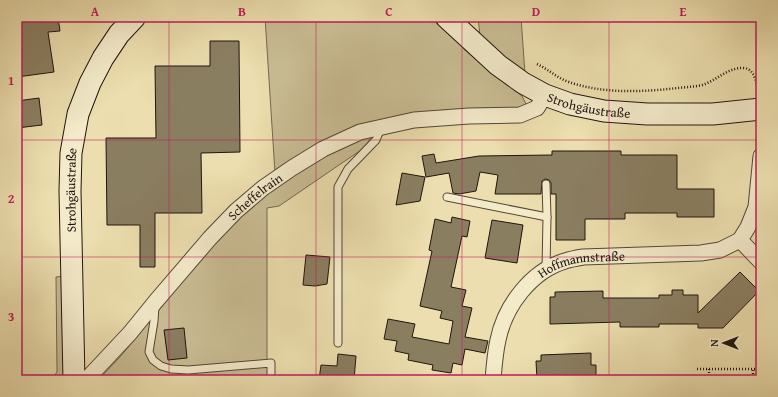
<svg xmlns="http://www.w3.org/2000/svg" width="778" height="397" viewBox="0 0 778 397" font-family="'Gentium Book Plus',serif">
  <rect width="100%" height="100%" fill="#ecdeae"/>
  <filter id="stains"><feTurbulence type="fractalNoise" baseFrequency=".005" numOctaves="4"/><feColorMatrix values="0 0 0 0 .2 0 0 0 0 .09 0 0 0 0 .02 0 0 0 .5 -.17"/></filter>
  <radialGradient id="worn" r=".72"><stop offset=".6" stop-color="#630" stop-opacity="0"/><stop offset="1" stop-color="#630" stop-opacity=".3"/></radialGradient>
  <g fill="#c9bc93" stroke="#746850">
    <path d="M265 17H435L465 50 490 71 522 96 526 104 519 110 401 118 275 173Z"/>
    <path d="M478 17H521L525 74 480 36Z"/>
    <path d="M371 135 370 139 364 148 279 206 267 208V359L271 363V380H98L120 357 207 252 241 215 265 193 322 153Z"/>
    <path d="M65 276 69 380H51L57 372 56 277Z"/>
  </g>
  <g fill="#8a7e61" stroke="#20150e">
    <path d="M17 17H58L60 31 48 32 54 72 17 77Z"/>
    <path d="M210 41H239L240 152 201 153 202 213H155V267H140V225H107L106 138H156L155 66H210Z"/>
    <path d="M39 98 42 125 17 128V101Z"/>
    <path d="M552 151H621V155H677V189H714V217H677V213H625V219H585V240H556V194H551V183L549 180 545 179 542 181 541 194H495L498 175 480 172 476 191 459 194 453 193 449 173 426 177 422 156 434 154 436 163 479 156 552 155Z"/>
    <path d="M402 173 425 177 420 201 396 205Z"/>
    <path d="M452 217 470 221 467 237 462 236 451 287 466 290 462 306 472 308 465 337 488 341 485 353 465 349 462 365 453 363 451 373 432 370 433 365 408 360 409 354 395 351 397 341 384 339 388 319 415 324 412 337 449 344 453 321 440 318 442 311 420 306 432 251 429 250 435 219 451 223Z"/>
    <path d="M492 220 523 225 517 263 485 258Z"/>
    <path d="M306 255 330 257 327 284 315 286 303 285Z"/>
    <path d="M740 272 759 291 723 328H698V324H659V327H620V322L550 324V297H555V292L603 291V298H659V295H672V290H683V295H698V313Z"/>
    <path d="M184 328 187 358 168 360 164 330Z"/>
    <path d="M591 353V365H596V380H537L536 361H541V355Z"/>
    <path d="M338 354 356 356 354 380H319L321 365 337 366Z"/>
  </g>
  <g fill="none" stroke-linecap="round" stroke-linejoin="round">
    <defs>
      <g id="lane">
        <path d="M447 197 547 217"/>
        <path d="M546 270 547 217 546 184"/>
        <path d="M155 306 154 321 149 352 153 360 161 366 171 369 188 370 271 363V380"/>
        <path d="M338 343V187L348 169 376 140 381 128"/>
      </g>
      <g id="street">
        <path d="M740 240 748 227 756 207 761 156"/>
        <path d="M740 240 761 262"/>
        <path id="s1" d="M86 380 130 333 156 301 210 238 236 211 263 188 292 168 323 149 360 132 414 120 469 116 520 115 537 108 545 95"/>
        <path id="s2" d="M493 380C494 367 495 353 498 340 505 306 531 271 565 261 571 259 577 258 583 257L701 253 720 250 740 240"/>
      </g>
      <g id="secondary">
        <path id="s3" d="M446 17 498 65 523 83 545 95 570 104 604 111 647 114H713L761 109"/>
        <path id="s4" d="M74 380 70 191 71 153 78 114 90 83 103 58 119 34 135 17"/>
      </g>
    </defs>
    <use href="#lane" stroke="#534736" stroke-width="9"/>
    <use href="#street" stroke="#534736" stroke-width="17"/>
    <use href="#secondary" stroke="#20150e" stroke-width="23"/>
    <g stroke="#20150e" stroke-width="2.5" stroke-dasharray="1 2" stroke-linecap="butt">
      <path d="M537 64C548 69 557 78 569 82 603 94 642 92 678 88 686 87 694 87 702 85 716 81 728 67 744 68 755 69 757 84 758 93"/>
      <path d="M697 369H761"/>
      <path d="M709 369V380"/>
      <path d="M709 377H740V380"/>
      <path d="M753 380V369"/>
    </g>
    <use href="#lane" stroke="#f3eaca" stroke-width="7"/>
    <use href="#street" stroke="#f3eaca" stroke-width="15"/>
    <use href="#secondary" stroke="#f3eaca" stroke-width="21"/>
  </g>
  <path fill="none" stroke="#c2185b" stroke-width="1" stroke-opacity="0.55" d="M169 17V380M316 17V380M462 17V380M609 17V380M17 140H761M17 257H761"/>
  <g text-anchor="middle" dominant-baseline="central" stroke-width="3.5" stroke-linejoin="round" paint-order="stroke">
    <g font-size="13" fill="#20150e" stroke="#f3eaca">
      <text stroke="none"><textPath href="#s3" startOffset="172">Strohgäustraße</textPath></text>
      <text stroke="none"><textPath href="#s4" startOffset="190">Strohgäustraße</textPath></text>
      <text stroke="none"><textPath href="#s1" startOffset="250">Scheffelrain</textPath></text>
      <text stroke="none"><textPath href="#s2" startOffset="164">Hoffmannstraße</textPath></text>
    </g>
  </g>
  <rect width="778" height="397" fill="none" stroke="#ecdeae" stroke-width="44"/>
  <g transform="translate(724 343) rotate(270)" stroke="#f3eaca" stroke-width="3" paint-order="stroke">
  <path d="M0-3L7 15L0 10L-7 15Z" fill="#20150e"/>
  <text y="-6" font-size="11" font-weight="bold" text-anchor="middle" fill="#20150e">N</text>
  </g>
  <rect x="22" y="22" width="734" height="353" fill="none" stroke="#c2185b" stroke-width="1.5"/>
  <g font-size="13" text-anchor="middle" font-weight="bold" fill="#c2185b">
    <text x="95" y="16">A</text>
    <text x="242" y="16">B</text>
    <text x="389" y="16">C</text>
    <text x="536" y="16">D</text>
    <text x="683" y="16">E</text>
    <text x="11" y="85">1</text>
    <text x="11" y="203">2</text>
    <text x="11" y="321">3</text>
  </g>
  <rect width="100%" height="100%" filter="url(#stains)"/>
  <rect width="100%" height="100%" fill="url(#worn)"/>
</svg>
